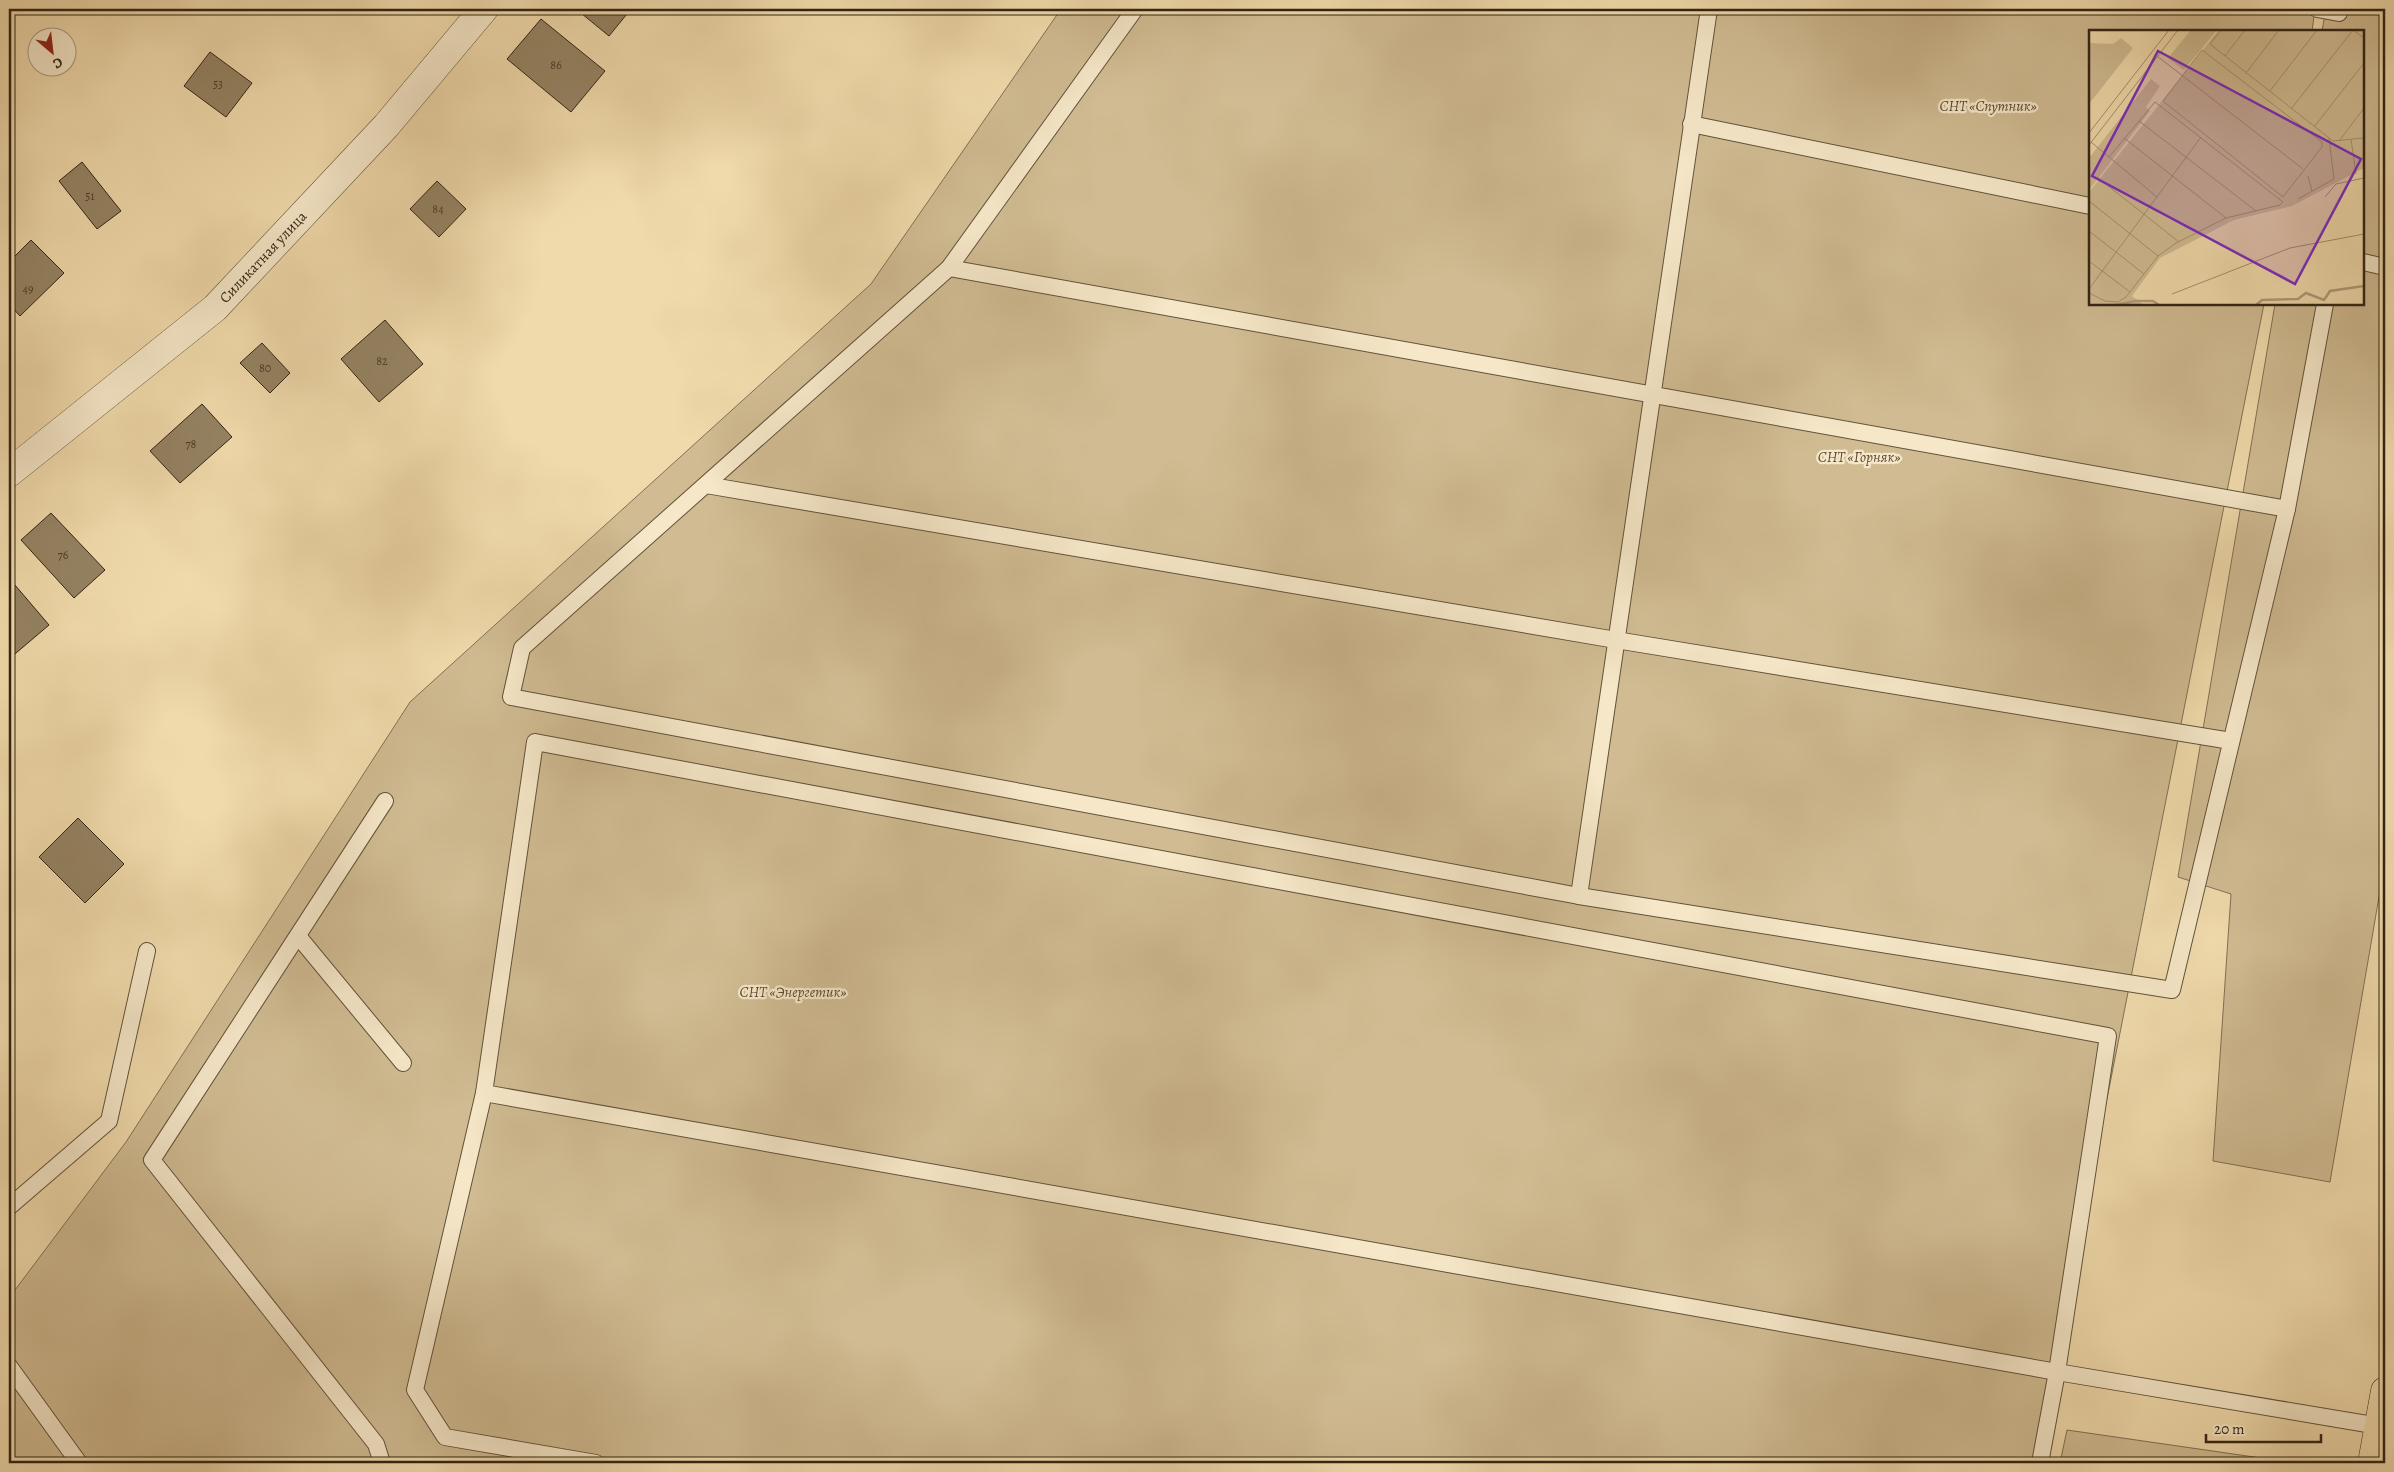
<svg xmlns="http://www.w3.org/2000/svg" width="2394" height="1472" viewBox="0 0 2394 1472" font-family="Alegreya,serif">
  <rect width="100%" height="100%" fill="#f0daab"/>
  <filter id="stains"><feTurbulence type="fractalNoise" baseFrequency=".004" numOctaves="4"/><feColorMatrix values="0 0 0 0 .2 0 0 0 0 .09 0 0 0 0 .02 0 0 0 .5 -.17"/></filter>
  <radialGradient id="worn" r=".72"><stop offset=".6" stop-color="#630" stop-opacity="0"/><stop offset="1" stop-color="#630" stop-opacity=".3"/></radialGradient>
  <g fill="#d0bb92" stroke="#817054">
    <path d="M1061 9H2315L2312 31H2090V304H2264L2035 1463H9V1298L126 1142 410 702 871 284Z"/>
    <path d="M2326 9H2385V862L2330 1182 2213 1161 2231 894 2178 877 2275 304H2363V31H2322Z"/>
    <path d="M2067 1430 2268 1459V1463H2060Z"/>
  </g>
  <g fill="#958363" stroke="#322415">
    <path d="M576 9H631L609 36Z"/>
    <path d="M541 19 605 71 571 112 507 59Z"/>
    <path d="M210 52 252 83 226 117 184 86Z"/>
    <path d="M82 162 121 211 97 229 59 181Z"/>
    <path d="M437 181 466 209 439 237 410 209Z"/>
    <path d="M31 240 64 273 20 316 9 304V262Z"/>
    <path d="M385 320 423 364 379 402 341 359Z"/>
    <path d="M262 343 290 373 270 393 240 363Z"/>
    <path d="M202 404 232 437 180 483 150 451Z"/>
    <path d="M51 513 105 570 74 598 21 540Z"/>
    <path d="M9 578 49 625 9 659Z"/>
    <path d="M78 818 124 864 85 903 39 857Z"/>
  </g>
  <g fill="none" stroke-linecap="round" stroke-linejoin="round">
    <defs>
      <g id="service">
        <path d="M1135 9 949 268 522 648 511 697 1579 896 2172 990 2287 509 2325 304"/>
        <path d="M2317 9 2339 13"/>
        <path d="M1691 124 2090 206"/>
        <path d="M2363 262 2385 267"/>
        <path d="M949 268 2287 509"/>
        <path d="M706 485 1616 640 2231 741"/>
        <path d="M1579 896 1709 9"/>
        <path d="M298 936 403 1063"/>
        <path d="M484 1093 2057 1372 2379 1426"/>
        <path d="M9 1207 109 1121 147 951"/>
        <path d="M9 1366 79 1463"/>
        <path d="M382 1463 376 1444 152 1160 385 801"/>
        <path d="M596 1463 445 1437 415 1390 484 1093 535 742 2108 1036 2057 1372 2040 1463"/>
      </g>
      <g id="minor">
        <path id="s1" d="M9 473 215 308 386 126 484 9"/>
      </g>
      <path id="primary" d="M2372 1463 2385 1391"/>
    </defs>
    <use href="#service" stroke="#62523a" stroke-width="18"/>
    <use href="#minor" stroke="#62523a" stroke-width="29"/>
    <use href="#primary" stroke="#322415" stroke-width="29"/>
    <use href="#service" stroke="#f5e7c8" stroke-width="16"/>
    <use href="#minor" stroke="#f5e7c8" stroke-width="28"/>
    <use href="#primary" stroke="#f0daab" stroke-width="28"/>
  </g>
  <g text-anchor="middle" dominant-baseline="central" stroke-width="4.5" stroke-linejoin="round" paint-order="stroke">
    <g font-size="12" fill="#4b3c28">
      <text x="556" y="65">86</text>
      <text x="218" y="84">53</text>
      <text x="90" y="196">51</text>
      <text x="438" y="209">84</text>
      <text x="28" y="289">49</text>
      <text x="382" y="361">82</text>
      <text x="265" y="368">80</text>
      <text x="191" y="444">78</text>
      <text x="63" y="555">76</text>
    </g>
    <g font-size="15" font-style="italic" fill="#5a4a34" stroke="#f5e7c8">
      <text x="1988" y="106">СНТ «Спутник»</text>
      <text x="1859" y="457">СНТ «Горняк»</text>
      <text x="793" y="992">СНТ «Энергетик»</text>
    </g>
    <g font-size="15" fill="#322415" stroke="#f5e7c8">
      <text stroke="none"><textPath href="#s1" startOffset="334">Силикатная улица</textPath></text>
    </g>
  </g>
  <g transform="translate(2089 30)">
    <rect width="275" height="275" fill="#f0daab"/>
    <path d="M102 0H128L95 40 79 28ZM130 0H275V138L203 176 145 190 71 228 43 266 55 275H0V162ZM32 8 44 18 0 74V13L24 14ZM62 49 71 56 57 77 61 81 0 160V128Z" fill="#d0bb92"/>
    <path fill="none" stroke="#af9c78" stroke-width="2.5" d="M27 275 46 271H64L70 275M167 275 173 270 209 269 217 263 235 270 241 261 275 256"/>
    <path fill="none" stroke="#a4916f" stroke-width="1" d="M132 0 121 14 244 111 275 108M113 20 233 112V117L194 167 74 71ZM68 26 214 139M136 26 156 0M157 43 190 0M181 61 228 0M202 79 264 0 275 8M50 91 167 181M225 97 275 33M0 103 80 0M35 108 137 188M262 109 267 144M250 111 275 78M2 112 68 167M0 115 89 0M219 146 223 161M8 147 90 212M236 167 247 154 275 148M209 169 245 149 240 108M0 171 69 226M0 201 55 244M0 231 41 262M0 259 112 107M0 263 16 271 29 272 37 267 69 226 87 213 137 188 191 175 194 172 66 72 20 127M83 264 201 218 275 204"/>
    <path fill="#7b2cbf" fill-opacity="0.15" stroke="#7b2cbf" stroke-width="2.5" d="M69 21 272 129 206 254 3 146Z"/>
    <rect width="275" height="275" fill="none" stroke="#322415" stroke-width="2.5"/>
  </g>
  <rect width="2394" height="1472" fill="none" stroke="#f0daab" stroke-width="30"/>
  <rect x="10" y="10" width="2374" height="1452" fill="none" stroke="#322415" stroke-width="2.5"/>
  <rect x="15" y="15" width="2364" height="1442" fill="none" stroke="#322415"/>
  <g transform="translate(52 52) rotate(152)"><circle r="24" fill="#f5e7c8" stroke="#a79980"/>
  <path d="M0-4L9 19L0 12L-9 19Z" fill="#8f2418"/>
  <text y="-8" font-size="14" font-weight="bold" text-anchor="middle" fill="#322415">С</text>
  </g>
  <path d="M2206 1434v8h115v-8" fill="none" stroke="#322415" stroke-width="2.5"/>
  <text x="2214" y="1434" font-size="15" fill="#322415" stroke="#f5e7c8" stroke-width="4" paint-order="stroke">20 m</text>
  <rect width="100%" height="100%" filter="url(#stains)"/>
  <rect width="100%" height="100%" fill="url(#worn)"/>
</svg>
